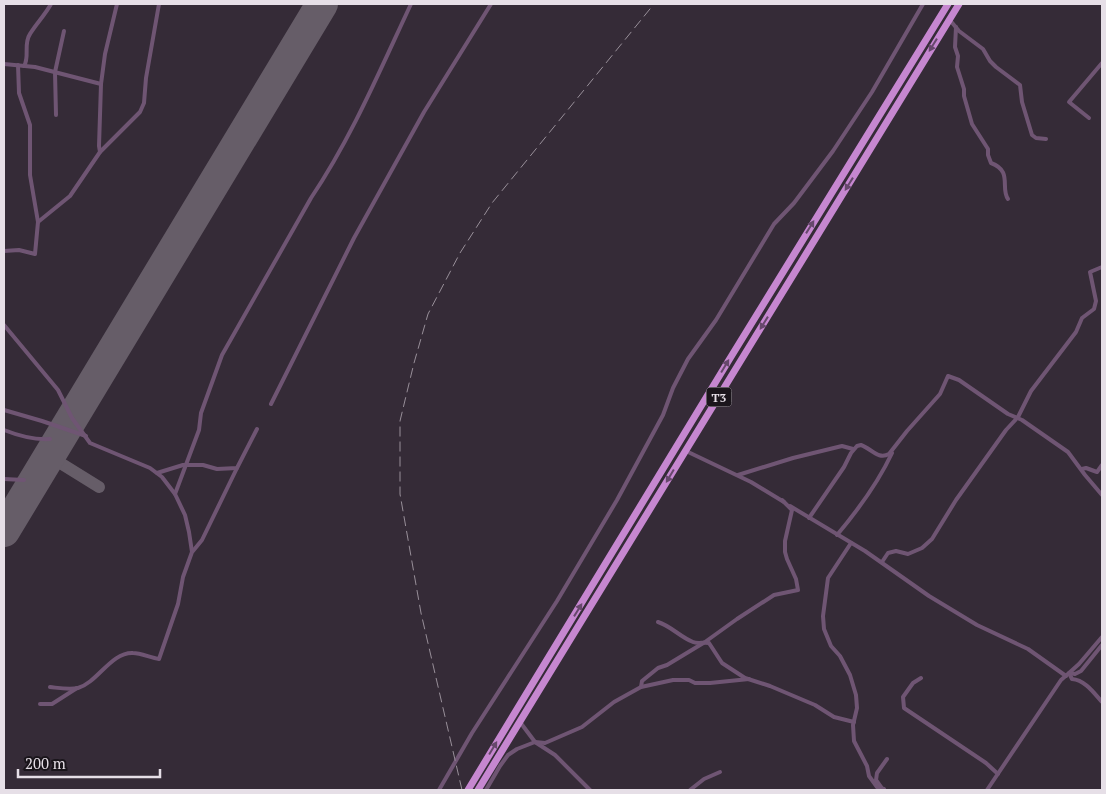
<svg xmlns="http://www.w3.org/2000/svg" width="1106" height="794" viewBox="0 0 1106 794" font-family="'PT Serif',serif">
  <rect width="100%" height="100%" fill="#352b37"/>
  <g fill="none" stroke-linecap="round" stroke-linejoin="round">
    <path stroke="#665d68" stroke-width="12" d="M49 456 99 487"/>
    <path stroke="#665d68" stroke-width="32" d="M4 531 322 4"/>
    <g stroke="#6f5573" stroke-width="4">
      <path d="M949 19 959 31 983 49 990 61 996 67 1020 85 1022 102 1032 135 1036 138 1046 139"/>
      <path d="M956 27 955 47 958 56 957 67 964 89V96L972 124 988 149V155L991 163C1013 171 1000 188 1008 199"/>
      <path d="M4 64 35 67 101 84 105 54 117 4"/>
      <path d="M24 66C30 57 23 44 30 34 36 24 45 15 51 4"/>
      <path d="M56 115 55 72 64 31"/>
      <path d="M1089 118 1069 102 1102 63"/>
      <path d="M100 152 99 146 101 84"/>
      <path d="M38 222 70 196 100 152 140 112 144 103 146 78 159 4"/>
      <path d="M4 251 19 250 35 254 38 222 30 175V125L19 93 18 65"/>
      <path d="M4 325 58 390 72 418 90 443 150 468 162 477 175 494 185 515 189 532 192 552 183 577 178 604 159 659C151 658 141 653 133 653 111 652 98 682 78 688 69 690 59 688 50 687"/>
      <path d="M271 404 354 238 424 112 491 4"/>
      <path d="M4 410 42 421 86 436"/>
      <path d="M4 430C19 436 33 440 50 439"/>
      <path d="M686 451 751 482 784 502"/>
      <path d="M1082 469 1086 468 1097 472 1102 465"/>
      <path d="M157 473 183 465H203L217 469 237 468 257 429"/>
      <path d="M738 475 793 458 842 446 853 449"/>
      <path d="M4 479 24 480"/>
      <path d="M175 494 199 430 201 413 222 355 311 198C352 137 380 70 411 4"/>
      <path d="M790 506 865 551 929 596 977 625 1028 649 1066 676"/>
      <path d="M809 518 844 467 851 453 857 446 861 445C872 449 878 460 889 454L907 431 940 394 948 376 959 380 1008 414 1022 420 1068 452 1085 475 1102 495"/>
      <path d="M837 535C858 510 878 483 892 453"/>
      <path d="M851 543 828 578 823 616 824 629 831 646 840 656 850 675 856 695 857 708 853 725 854 741 867 766 869 776 877 787 884 789"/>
      <path d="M193 551 202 540 237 468"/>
      <path d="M882 562 888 553 896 551 908 554 922 548 932 539 956 500 1006 430 1018 417 1031 391 1076 332 1082 318 1094 309 1096 301 1090 272 1102 267"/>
      <path d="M658 622C671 626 680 637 693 642 697 644 704 642 709 643L722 663 745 678 770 686 815 705 834 717 854 722"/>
      <path d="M1102 637 1079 664 1069 673 1072 679C1085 680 1094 693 1102 702"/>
      <path d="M921 678 913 683 903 697 904 708 986 763 998 774"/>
      <path d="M641 687 673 680H689L695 683H710L749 679"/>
      <path d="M40 704H52L77 688"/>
      <path d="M520 722 535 742 555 755 590 790"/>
      <path d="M881 787 876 780 877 773 887 759"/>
      <path d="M439 790 472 733 557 601 617 500 663 415 673 388 688 359 716 320 774 224 794 203 833 151 872 92 923 4"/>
      <path d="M486 790 500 766 508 755 517 749 535 742 545 743 582 727 614 702 641 687 642 681 658 668 667 665 705 642 737 619 774 595 798 590 796 579 787 559 785 552V541L792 510 782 500"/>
      <path d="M690 790 704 779 720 772"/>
      <path d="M987 790 1061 680 1069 673 1075 674 1081 671 1102 645"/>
    </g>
    <g stroke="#c687d0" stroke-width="7">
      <path d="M468 790 729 360 948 4"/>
      <path d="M478 790 959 4"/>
    </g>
    <path stroke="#988f99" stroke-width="1" stroke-dasharray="10 5" stroke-linecap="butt" d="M462 790 421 613 400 494V421L414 363 428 314 460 253 492 203 654 4"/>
  </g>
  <defs><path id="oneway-solid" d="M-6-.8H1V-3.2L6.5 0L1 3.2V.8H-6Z" transform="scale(1.25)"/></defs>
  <g fill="#67486c">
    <use href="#oneway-solid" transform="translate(933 45) rotate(122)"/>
    <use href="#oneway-solid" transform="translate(849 184) rotate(122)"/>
    <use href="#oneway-solid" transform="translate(810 227) rotate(-58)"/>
    <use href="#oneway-solid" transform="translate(764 323) rotate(122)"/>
    <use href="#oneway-solid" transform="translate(725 366) rotate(-59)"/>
    <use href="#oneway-solid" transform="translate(670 476) rotate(121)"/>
    <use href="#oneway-solid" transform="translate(578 610) rotate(-58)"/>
    <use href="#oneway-solid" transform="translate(493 748) rotate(-59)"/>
  </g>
  <g text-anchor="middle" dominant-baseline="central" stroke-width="4.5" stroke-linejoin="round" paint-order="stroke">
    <rect fill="#1a151b" stroke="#a9a2aa" stroke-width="1" x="706.5" y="387.5" width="25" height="19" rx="4"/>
    <g font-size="12" font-weight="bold" fill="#e6dfe7">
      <text x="719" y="397">T3</text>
    </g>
  </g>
  <rect width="1106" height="794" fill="none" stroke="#e6dfe7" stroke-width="10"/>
  <path d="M18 769v8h142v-8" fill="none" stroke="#e6dfe7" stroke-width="2.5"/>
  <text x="25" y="769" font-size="15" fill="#e6dfe7" stroke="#1a151b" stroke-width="4" paint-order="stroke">200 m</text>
</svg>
